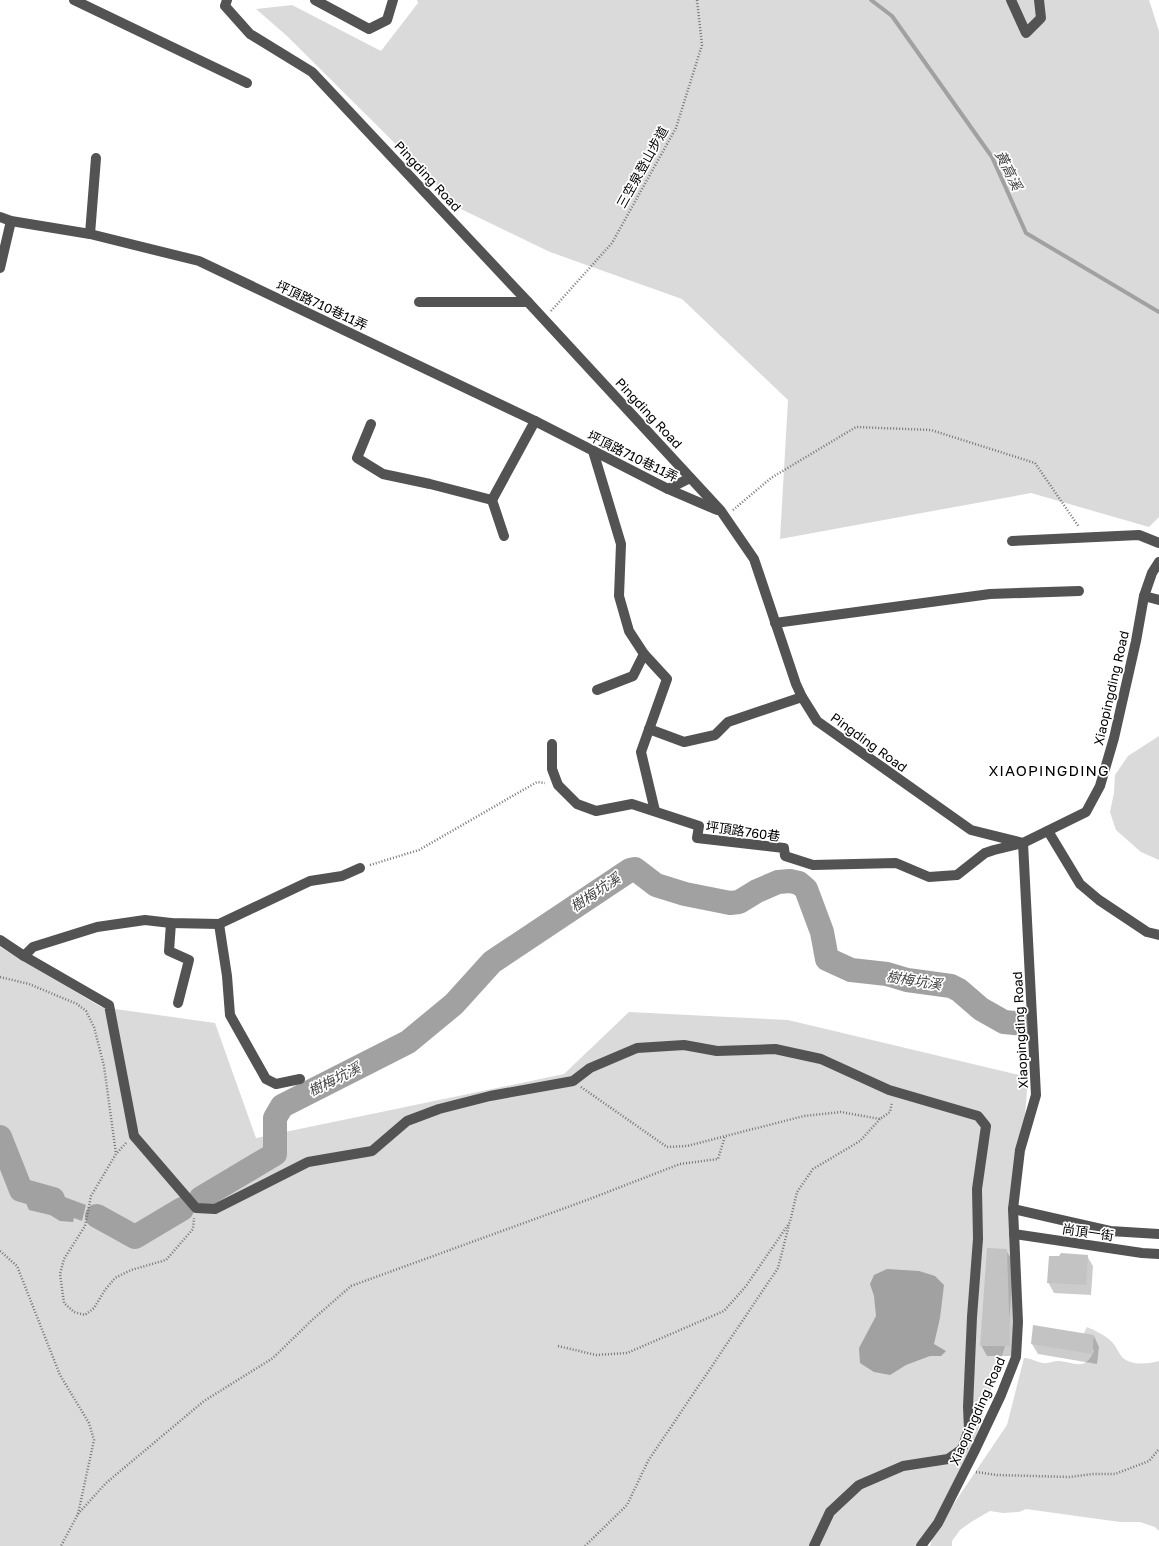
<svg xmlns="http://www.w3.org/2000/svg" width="1159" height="1546" viewBox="0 0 1159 1546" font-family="'Golos Text','Noto Sans TC',sans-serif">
  <rect width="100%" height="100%" fill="#fff"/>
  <g fill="#dadada">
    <path d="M417 0H1149L1159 31V517L1149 527 1031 493 780 539 788 400 682 299 550 252 461 209 287 36 256 9 292 5 381 51 418 3Z"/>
    <path d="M1159 736V860L1141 852 1116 830 1110 812 1114 793 1115 775 1128 756Z"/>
    <path d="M0 947 101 1007 215 1023 256 1138 564 1074 629 1012 788 1020 1028 1077 1008 1337 972 1449 920 1546H0Z"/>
    <path d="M1087 1327C1096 1331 1105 1335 1112 1342 1116 1346 1118 1352 1122 1357 1131 1366 1148 1364 1159 1361V1531L1155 1527 1140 1522H1120L1026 1509 1019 1512 1003 1513 990 1511 971 1522 960 1530 952 1541V1546H930L934 1533 1007 1425 1024 1358C1031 1358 1036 1362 1043 1363 1048 1364 1053 1361 1059 1361 1074 1362 1085 1372 1094 1351L1084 1333Z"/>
  </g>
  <g fill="#a1a1a1">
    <path d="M27 1178 33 1190 43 1189 86 1205 82 1221 74 1218 73 1222 60 1221 50 1215 29 1210C24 1197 18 1190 27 1178Z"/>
    <path d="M887 1269 919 1271 935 1276 944 1285 940 1318 934 1344 946 1351 941 1356H930L906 1365 890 1375 874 1372 860 1363 859 1348 876 1316 874 1296 870 1284 874 1275Z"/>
  </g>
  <g fill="#0003">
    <path d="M1006 1250 1012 1260 1015 1356H987L981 1345Z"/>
    <path d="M1087 1256 1093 1266 1091 1295 1054 1293 1048 1282Z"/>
    <path d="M1094 1336 1099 1347 1097 1364 1038 1354 1032 1344Z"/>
  </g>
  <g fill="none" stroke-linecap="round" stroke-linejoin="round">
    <path stroke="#a1a1a1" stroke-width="4" d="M871 0 892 16 992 157 1026 233 1159 312"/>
    <g stroke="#a1a1a1" stroke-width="24">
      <path d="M0 1137 21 1190 53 1199"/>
      <path d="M201 1198 275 1154V1118L282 1106 408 1042 454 1004 492 962 630 870 635 869 656 885 685 894 730 903 739 902 757 891 778 882 790 881 799 883 806 889 822 932 827 959 851 970 887 974 907 980 951 986 959 990 981 1009 1004 1022 1025 1024"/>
      <path d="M97 1216 135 1237 182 1209"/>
    </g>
  </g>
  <g fill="#c3c3c3">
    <path d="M987 1248 1007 1249 1010 1346H980Z"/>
    <path d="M1061 1253 1088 1255 1086 1285 1047 1283 1049 1256H1059Z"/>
    <path d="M1033 1325 1094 1335 1092 1354 1031 1344Z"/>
  </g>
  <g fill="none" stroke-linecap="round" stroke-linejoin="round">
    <g stroke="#757575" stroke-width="2.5" stroke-dasharray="1 2" stroke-linecap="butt">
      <path d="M551 311 612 243 676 128 702 45 697 0"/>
      <path d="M733 510 771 478 856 427 931 430 1035 463 1079 527"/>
      <path d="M370 865 419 850 537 782 545 783"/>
      <path d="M0 977 29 984 77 1004 86 1011 94 1027 104 1066 116 1154"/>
      <path d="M581 1087 667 1147 687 1146 804 1116 841 1112 880 1119 890 1112 892 1102"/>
      <path d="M126 1143 116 1154 91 1196 85 1226 64 1259 60 1274 64 1303 74 1312 85 1315 94 1308 105 1290 115 1278 131 1270 166 1260 193 1229 194 1218"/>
      <path d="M0 1251 17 1266 60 1375 89 1423 94 1440 78 1514 61 1546"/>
      <path d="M558 1346 596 1355 627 1353 724 1311 746 1286 790 1222 797 1192 813 1169 860 1141 880 1119"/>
      <path d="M976 1472 997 1475 1069 1477 1093 1474H1115L1149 1461 1159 1449"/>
      <path d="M78 1514 106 1483 204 1401 273 1358 311 1321 351 1286 587 1200 680 1164 718 1159 725 1136"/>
      <path d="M585 1546 627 1505 648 1461 778 1268 789 1225"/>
    </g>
    <g stroke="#535353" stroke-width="10">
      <path d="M74 0 247 83"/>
      <path d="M227 0 225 6 250 34 312 72 528 302 721 511 754 559 796 684 802 697 817 721 971 830 1023 843"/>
      <path d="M315 0 369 29 387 20 393 0"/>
      <path d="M1011 0 1026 33 1041 18 1039 0"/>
      <path d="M0 217 11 221 90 234 199 261 535 421 668 489 717 510"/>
      <path d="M90 234 96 158"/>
      <path d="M0 268 11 221"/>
      <path d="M419 302H528"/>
      <path d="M371 424 357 458 383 474 430 484 492 500 535 421"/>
      <path d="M593 451 621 544 619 596 629 631 644 654 667 679 641 752 655 811"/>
      <path d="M668 489 690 478"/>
      <path d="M492 500 504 536"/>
      <path d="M1012 541 1139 535 1159 543"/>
      <path d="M1144 596 1159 600"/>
      <path d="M775 623 990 594 1079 591"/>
      <path d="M597 690 633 676 644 654"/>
      <path d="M649 729 684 742 715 735 728 722 802 697"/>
      <path d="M552 744V769L558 785 577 804 596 811 632 804 699 826 697 838 784 848 785 856 813 865 896 863 929 877 957 875 985 853 994 850 1023 843 1086 812 1100 786 1114 738 1136 641 1144 596 1152 573 1159 562"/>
      <path d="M1048 831 1080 884 1099 900 1147 932 1159 935"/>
      <path d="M171 923 169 951 189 960 178 1003"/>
      <path d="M219 924 227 976 230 1015 266 1079 276 1084 300 1079"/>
      <path d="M0 940 24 956 109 1005 134 1136 196 1208 215 1209 308 1162 372 1151 407 1121 439 1109 490 1096 573 1081 590 1068 637 1048 684 1045 717 1051 775 1049 821 1059 889 1090 978 1116 986 1126 977 1189 978 1239 972 1317 968 1407 969 1429 962 1449 948 1459 903 1466 859 1485 830 1512 814 1546"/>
      <path d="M24 956 33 947 97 927 145 920 171 923 219 924 310 881 342 876 360 868"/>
      <path d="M1013 1209 1110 1231 1159 1234"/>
      <path d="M1014 1234 1142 1253 1159 1254"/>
      <path d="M921 1546 938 1523 974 1452 1001 1395 1016 1357 1018 1322 1013 1209 1020 1150 1036 1095 1023 843"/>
    </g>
  </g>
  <g text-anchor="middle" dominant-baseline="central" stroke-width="3.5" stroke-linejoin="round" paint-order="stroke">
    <g font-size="13" fill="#000" stroke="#fff">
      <text transform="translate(642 167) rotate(-61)">三空泉登山步道</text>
      <text transform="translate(428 176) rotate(47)">Pingding Road</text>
      <text transform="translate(322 305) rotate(25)">坪頂路710巷11弄</text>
      <text transform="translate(649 413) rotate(47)">Pingding Road</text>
      <text transform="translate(633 456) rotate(26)">坪頂路710巷11弄</text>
      <text transform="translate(1111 688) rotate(-77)">Xiaopingding Road</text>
      <text transform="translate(869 742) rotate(36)">Pingding Road</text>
      <text transform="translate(743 831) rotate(8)">坪頂路760巷</text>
      <text transform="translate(1020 1030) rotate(-93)">Xiaopingding Road</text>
      <text transform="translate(1088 1232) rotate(8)">尚頂一街</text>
      <text transform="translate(977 1411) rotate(-66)">Xiaopingding Road</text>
    </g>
    <g font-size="14" font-style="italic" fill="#424242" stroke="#fff">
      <text transform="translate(1009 170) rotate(64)">黃高溪</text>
      <text transform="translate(595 892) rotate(-34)">樹梅坑溪</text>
      <text transform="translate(914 980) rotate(9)">樹梅坑溪</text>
      <text transform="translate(334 1079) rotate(-27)">樹梅坑溪</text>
    </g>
    <g font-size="15" letter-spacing="1" fill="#000" stroke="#fff">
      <text x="1049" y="770">XIAOPINGDING</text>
    </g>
  </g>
</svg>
